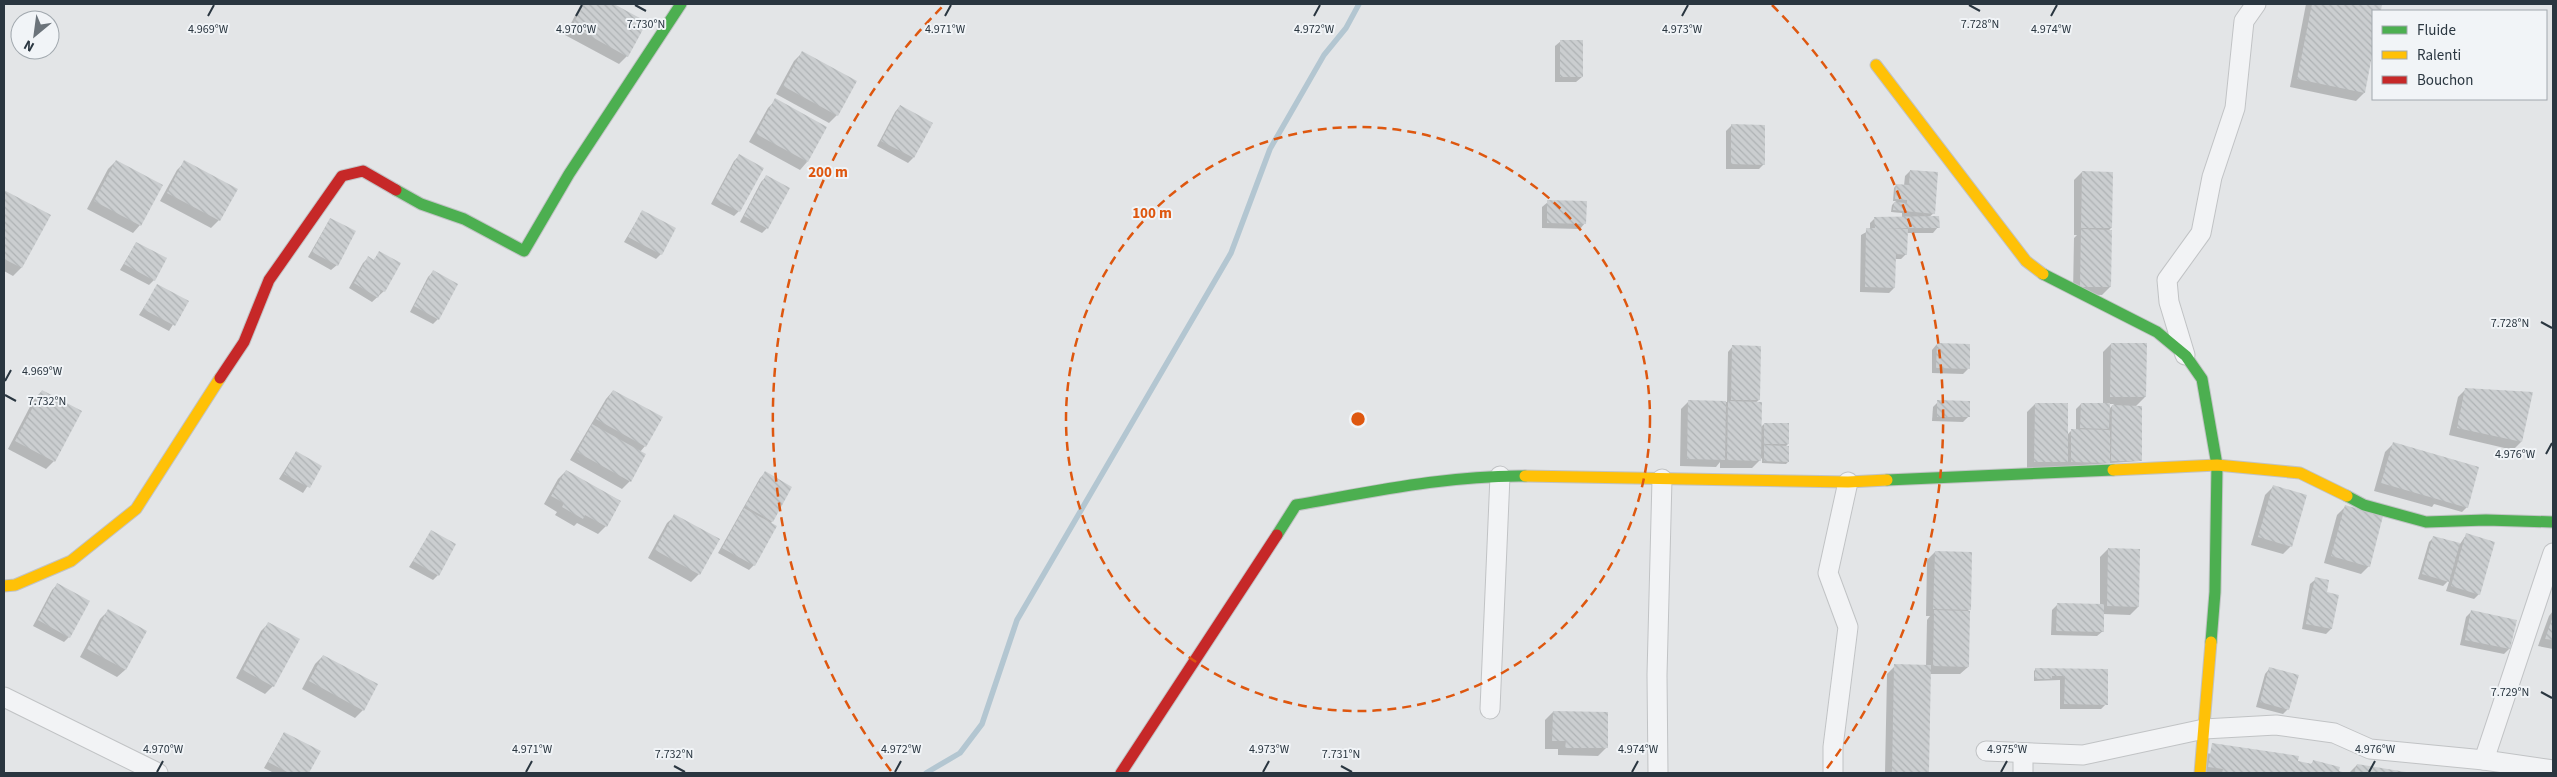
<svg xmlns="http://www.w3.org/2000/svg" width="2557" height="777" viewBox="0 0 2557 777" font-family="'Source Sans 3',sans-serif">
  <defs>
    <pattern id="building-back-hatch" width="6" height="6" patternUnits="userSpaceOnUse" patternTransform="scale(1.25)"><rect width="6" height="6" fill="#cbced0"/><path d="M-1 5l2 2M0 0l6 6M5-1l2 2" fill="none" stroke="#aeb2b4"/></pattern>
  </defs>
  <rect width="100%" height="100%" fill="#e3e5e7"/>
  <g fill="#0003" fill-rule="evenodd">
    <path d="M581 4H611L645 22 627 56 619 64 565 35Z"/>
    <path d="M2306 4H2381L2380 11H2373V44L2364 93 2356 101 2290 87Z"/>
    <path d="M1561 41 1582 77 1576 82H1555V46Z"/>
    <path d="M802 53 837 115 829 123 776 94 794 61Z"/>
    <path d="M776 100 807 162 800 170 749 142 768 108Z"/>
    <path d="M900 106 913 158 908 163 877 146 895 112Z"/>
    <path d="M1731 126 1764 164 1759 169H1726V131Z"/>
    <path d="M739 156V211L734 216 711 204 734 161Z"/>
    <path d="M116 161 140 225 133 233 87 209 108 169Z"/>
    <path d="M185 162 219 220 211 228 160 201 177 170Z"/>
    <path d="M1910 171 1934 213 1929 217 1938 227 1933 233H1906V254L1901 259H1895L1894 288 1889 293 1860 292 1861 235 1870 230V223L1875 218H1902V213L1891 212 1892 205 1896 201H1893L1894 188 1896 185 1904 186 1905 176Z"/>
    <path d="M2082 172 2111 228 2108 231 2110 287 2102 295 2073 294 2074 238 2077 235H2074V180Z"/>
    <path d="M766 177 767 228 762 233 740 222 761 182Z"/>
    <path d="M4 192 49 216 21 268 13 276 4 271Z"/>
    <path d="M1548 202 1585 223 1580 229 1542 228V207Z"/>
    <path d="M642 212 661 254 656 259 624 242Z"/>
    <path d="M330 219 337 265 331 270 308 257Z"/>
    <path d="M136 243 154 280 149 285 120 270Z"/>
    <path d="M379 253 384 291 372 302 349 288 363 263 368 258 373 261Z"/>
    <path d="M433 272 438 319 433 324 410 312 428 277Z"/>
    <path d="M158 285 187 302 169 331 139 315Z"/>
    <path d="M1937 344 1968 369 1963 374 1932 373V350Z"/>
    <path d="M2111 344 2145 397 2135 407 2140 461 2027 469V412L2035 404 2067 435 2071 431H2076V409L2081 404H2103V352ZM2108 404H2114L2108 410Z"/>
    <path d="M1733 346 1759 400 1755 403 1760 428 1764 424 1788 444 1785 447 1788 462 1786 464 1762 463V458L1752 468H1720V462L1716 467 1680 466 1681 409 1689 401 1727 402 1728 352Z"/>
    <path d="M2466 389 2532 393 2521 442 2513 450 2449 435 2458 397Z"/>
    <path d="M42 391 80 412 54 461 46 469 8 449 34 399Z"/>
    <path d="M613 391 645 446 640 452 630 481 622 489 570 460 606 399Z"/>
    <path d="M1938 402 1968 417 1963 422 1932 421 1933 407Z"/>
    <path d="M2393 444 2467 507 2462 512 2434 504 2432 507 2374 491 2385 452Z"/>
    <path d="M296 452 320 467 303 493 279 479Z"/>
    <path d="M566 471 620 501 606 526 598 534 577 523 574 526 555 515 557 512 544 504 558 479Z"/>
    <path d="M765 473 772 521 754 565 749 570 718 553 760 478Z"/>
    <path d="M2273 487 2291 546 2283 554 2251 545 2265 495Z"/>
    <path d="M2345 507 2369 566 2361 574 2324 563 2337 515Z"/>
    <path d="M675 516 699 574 691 582 648 558 667 523Z"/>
    <path d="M431 532 438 575 433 580 409 567Z"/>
    <path d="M2466 535 2479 594 2474 599 2446 591 2450 579 2443 586 2418 579 2429 542 2434 537 2460 544Z"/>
    <path d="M2108 549 2138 607 2130 615 2103 614V631L2097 636 2051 635 2052 610 2057 605H2100V557Z"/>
    <path d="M1935 552 1970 609 1967 612 1968 667 1960 674H1930L1928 773H1885L1887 674 1895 666H1926L1927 620 1930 616H1926L1927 560Z"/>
    <path d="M2316 579 2325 593 2331 629 2326 634 2302 629 2310 584Z"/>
    <path d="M58 584 69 637 64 642 33 626 52 590Z"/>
    <path d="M108 611 146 631 125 670 117 677 80 657 100 619Z"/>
    <path d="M2553 611V649L2538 646 2549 616Z"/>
    <path d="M2471 612 2509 649 2504 654 2460 645 2466 617Z"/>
    <path d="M269 623 273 686 265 694 236 678 261 631Z"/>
    <path d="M323 656 363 710 355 718 302 689 315 664Z"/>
    <path d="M2270 668 2288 709 2283 714 2256 707 2265 674Z"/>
    <path d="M2036 669 2107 670 2106 704 2101 709H2060V680L2034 681V671Z"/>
    <path d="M1553 712 1606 748 1598 756 1558 755V749H1545V720Z"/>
    <path d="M284 733 319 752 307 773H274L264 768Z"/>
    <path d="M2204 753 2296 762 2310 765 2313 762 2343 773H2201Z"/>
    <path d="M2357 765 2405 773H2349Z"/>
  </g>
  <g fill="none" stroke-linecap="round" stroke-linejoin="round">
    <path stroke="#b3c6d1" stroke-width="5.5" d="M926 773 960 753 982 724 1017 620 1231 253 1270 149 1324 55 1346 28 1359 4"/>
  </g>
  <g fill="url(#building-back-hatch)">
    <path d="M584 4H614L647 22 628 57 572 26Z"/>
    <path d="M2312 4H2382L2381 11H2373V50L2365 93 2297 79Z"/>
    <rect x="1560" y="40" width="23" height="37"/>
    <path d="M802 51 857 81 838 116 783 86Z"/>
    <path d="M775 98 827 127 808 162 756 134Z"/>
    <path d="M900 105 933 123 914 158 881 141Z"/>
    <path d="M1731 124 1765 125V165L1731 164Z"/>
    <path d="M739 154 764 168 740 212 715 199Z"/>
    <path d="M116 160 163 185 141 226 94 201Z"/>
    <path d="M184 160 238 189 220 221 167 193Z"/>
    <path d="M1910 170 1938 172 1935 214 1893 210 1894 202 1907 203V200L1895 199 1896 184 1909 185Z"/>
    <path d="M2082 171 2113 172 2112 228H2081Z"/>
    <path d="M766 175 790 188 768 229 744 216Z"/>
    <path d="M4 190 51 215 22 268 4 259Z"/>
    <path d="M1547 200 1587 201 1586 224 1547 223Z"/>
    <path d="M642 210 676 228 662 255 628 237Z"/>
    <path d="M1939 216 1940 228H1886L1908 229 1907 255 1896 254 1895 288 1865 287 1866 228H1875L1874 217Z"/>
    <path d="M330 218 356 231 338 266 312 252Z"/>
    <path d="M2081 229 2112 230 2111 287H2080Z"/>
    <path d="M136 242 167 258 155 281 124 264Z"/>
    <path d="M379 251 401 263 385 292 381 290 378 298 354 283 368 256 374 260Z"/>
    <path d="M433 270 458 284 439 320 414 306Z"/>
    <path d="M157 284 189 301 175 326 143 309Z"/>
    <path d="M1937 343 1970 344V369L1936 368Z"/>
    <path d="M2111 343H2147L2146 397H2110Z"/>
    <path d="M1732 345 1761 346 1760 400H1731Z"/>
    <path d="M2465 388 2533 392 2522 442 2457 428Z"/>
    <path d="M42 390 82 411 55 462 15 441Z"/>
    <path d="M613 390 663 417 646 447 596 419Z"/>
    <path d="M1688 400 1726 401 1725 460 1687 459Z"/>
    <path d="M1937 400 1970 401V417H1937Z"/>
    <path d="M1728 401 1762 402 1761 461 1727 460Z"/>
    <path d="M2035 403H2068V462H2034Z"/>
    <path d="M2081 403H2110L2109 429 2080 428Z"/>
    <path d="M2112 405 2142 406V461H2111Z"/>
    <rect x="1764" y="423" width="25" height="21"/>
    <path d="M592 424 646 454 631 482 577 452Z"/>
    <path d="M2071 429 2110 430V463L2071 462Z"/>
    <path d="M2393 442 2479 467 2468 508 2381 483Z"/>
    <path d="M1764 445 1789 446V462L1764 461Z"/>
    <path d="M296 451 322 466 310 488 284 474Z"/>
    <path d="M566 470 621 501 607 527 585 515 583 519 562 507 564 503 551 496Z"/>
    <path d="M765 471 792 487 773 522 745 506Z"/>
    <path d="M2273 485 2307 495 2292 547 2258 537Z"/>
    <path d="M2345 505 2383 516 2370 567 2331 556Z"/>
    <path d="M744 508 777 526 755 566 722 548Z"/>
    <path d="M674 514 720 539 700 575 655 550Z"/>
    <path d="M431 530 456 544 439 576 413 561Z"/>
    <path d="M2466 533 2495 542 2480 595 2451 586Z"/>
    <path d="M2433 536 2460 543 2449 582 2422 574Z"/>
    <path d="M2108 548 2140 549 2139 607 2107 606Z"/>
    <path d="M1935 551 1972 552 1971 610 1933 609Z"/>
    <path d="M2315 577 2329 580 2327 592 2339 595 2332 629 2306 624Z"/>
    <path d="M57 583 90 601 70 638 38 620Z"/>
    <path d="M2057 603 2104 604V632L2056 631Z"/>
    <path d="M108 609 147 631 126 670 87 649Z"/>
    <path d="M1934 610 1970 611 1969 667 1933 666Z"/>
    <path d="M2471 610 2517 620 2510 649 2465 640Z"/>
    <path d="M2553 616V640L2545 639Z"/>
    <path d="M268 622 300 639 274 687 243 670Z"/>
    <path d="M323 655 378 684 364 711 309 681Z"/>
    <path d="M1894 664 1931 665 1929 773H1892Z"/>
    <path d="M2269 667 2299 675 2289 710 2260 702Z"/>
    <path d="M2035 668 2108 669V705L2064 704 2065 676H2052V679H2035Z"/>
    <path d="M1553 711 1608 712V748H1565L1566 741H1552Z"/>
    <path d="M284 732 321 751 309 773H289L268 762Z"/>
    <path d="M2212 743 2299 756 2298 761 2312 764 2313 760 2340 767 2339 771 2346 773H2222L2223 769 2208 767Z"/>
    <path d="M2357 764 2406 772V773H2354Z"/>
  </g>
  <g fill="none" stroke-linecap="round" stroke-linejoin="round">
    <defs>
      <g id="street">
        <path d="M2185 355 2169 302 2167 280 2201 233 2212 177 2235 108 2244 21 2256 4"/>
        <path d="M4 697 158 773"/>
        <path d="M1490 709 1500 476"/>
        <path d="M1986 751 2083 755 2204 729 2276 725 2334 733 2370 749 2484 760 2553 770"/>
        <path d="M2484 760 2553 553"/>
        <path d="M1658 773 1657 675 1662 479"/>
        <path d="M1833 773V747L1848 627 1828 573 1848 482"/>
        <path d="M2023 773V754"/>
      </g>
      <g id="fast">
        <path d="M396 190 421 204 464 219 524 251 569 174 681 4"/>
        <path d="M2043 274 2157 332 2186 356 2202 379 2217 465 2215 592 2211 642"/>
        <path d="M1887 480 2113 470"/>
        <path d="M2347 496 2364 505 2426 522 2486 520 2553 522"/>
        <path d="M1277 535 1296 505C1371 492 1449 475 1525 476"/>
      </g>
      <g id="slow">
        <path d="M1876 65 2026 261 2043 274"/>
        <path d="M2113 470 2217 465 2300 473 2347 496"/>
        <path d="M1525 476 1848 482 1887 480"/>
        <path d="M4 586 15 585 71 561 136 509 220 378"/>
        <path d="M2200 773 2211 642"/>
      </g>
      <g id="jam">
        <path d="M220 378 244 342 269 280 342 176 363 171 396 190"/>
        <path d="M1121 773 1277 535"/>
      </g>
    </defs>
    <use href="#street" stroke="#c1c3c5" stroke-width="21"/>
    <use href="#fast" stroke="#c1c3c5" stroke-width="13"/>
    <use href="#slow" stroke="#c1c3c5" stroke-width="13"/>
    <use href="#jam" stroke="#c1c3c5" stroke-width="13"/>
    <use href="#street" stroke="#f2f3f5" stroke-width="19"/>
    <use href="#fast" stroke="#4caf50" stroke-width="11"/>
    <use href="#slow" stroke="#ffc107" stroke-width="11"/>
    <use href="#jam" stroke="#c62828" stroke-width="11"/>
  </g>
  <path fill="none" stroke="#2a3640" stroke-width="2" d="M635 5 646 11M1969 5 1980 11M208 16 214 5M576 16 582 5M945 16 951 5M1314 16 1320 5M1682 16 1688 5M2051 16 2057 5M2541 322 2552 328M5 381 11 370M5 395 16 401M2546 454 2552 443M2541 692 2552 698M674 766 685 772M1341 766 1352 772M157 772 163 761M526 772 532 761M895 772 901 761M1263 772 1269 761M1632 772 1638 761M2001 772 2007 761M2369 772 2375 761"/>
  <g fill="none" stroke="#de570f" stroke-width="2.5" stroke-dasharray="9 6">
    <circle cx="1358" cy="419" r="292"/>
    <path d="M891 771A585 585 0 0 1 944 5M1772 5A585 585 0 0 1 1825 771"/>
  </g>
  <g font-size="12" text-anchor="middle" fill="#2a3640" stroke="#f1f4f7" stroke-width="4" stroke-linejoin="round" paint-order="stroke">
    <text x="646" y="28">7.730°N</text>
    <text x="1980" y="28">7.728°N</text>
    <text x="208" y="33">4.969°W</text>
    <text x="576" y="33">4.970°W</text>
    <text x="945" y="33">4.971°W</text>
    <text x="1314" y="33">4.972°W</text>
    <text x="1682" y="33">4.973°W</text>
    <text x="2051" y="33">4.974°W</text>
    <text x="2510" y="327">7.728°N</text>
    <text x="42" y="375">4.969°W</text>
    <text x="47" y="405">7.732°N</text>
    <text x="2515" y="458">4.976°W</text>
    <text x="2510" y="696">7.729°N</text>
    <text x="163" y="753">4.970°W</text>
    <text x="532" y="753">4.971°W</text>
    <text x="901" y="753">4.972°W</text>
    <text x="1269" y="753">4.973°W</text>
    <text x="1638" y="753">4.974°W</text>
    <text x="2007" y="753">4.975°W</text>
    <text x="2375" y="753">4.976°W</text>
    <text x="674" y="758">7.732°N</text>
    <text x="1341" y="758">7.731°N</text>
  </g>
  <circle cx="1358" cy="419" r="8" fill="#de570f" stroke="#f1f4f7" stroke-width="2.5"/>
  <g font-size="15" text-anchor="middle" font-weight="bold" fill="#de570f" stroke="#f1f4f7" stroke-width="4" stroke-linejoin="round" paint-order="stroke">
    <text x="828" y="177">200 m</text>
    <text x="1152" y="218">100 m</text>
  </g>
  <rect width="2557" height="777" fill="none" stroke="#2a3640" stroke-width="10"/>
  <rect x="2372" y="10" width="175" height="90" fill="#f1f4f7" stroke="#a1a8ae"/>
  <rect x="2382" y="26" width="25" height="8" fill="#4caf50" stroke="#a1a8ae"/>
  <text x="2417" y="35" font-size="15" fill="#2a3640">Fluide</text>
  <rect x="2382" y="51" width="25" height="8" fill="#ffc107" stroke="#a1a8ae"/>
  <text x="2417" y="60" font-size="15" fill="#2a3640">Ralenti</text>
  <rect x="2382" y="76" width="25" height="8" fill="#c62828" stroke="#a1a8ae"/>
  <text x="2417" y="85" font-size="15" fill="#2a3640">Bouchon</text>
  <g transform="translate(35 35) rotate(209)"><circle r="24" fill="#f1f4f7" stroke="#a1a8ae"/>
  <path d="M0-4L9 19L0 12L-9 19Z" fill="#6b737a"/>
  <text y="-8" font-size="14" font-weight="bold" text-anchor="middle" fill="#2a3640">N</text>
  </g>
</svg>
